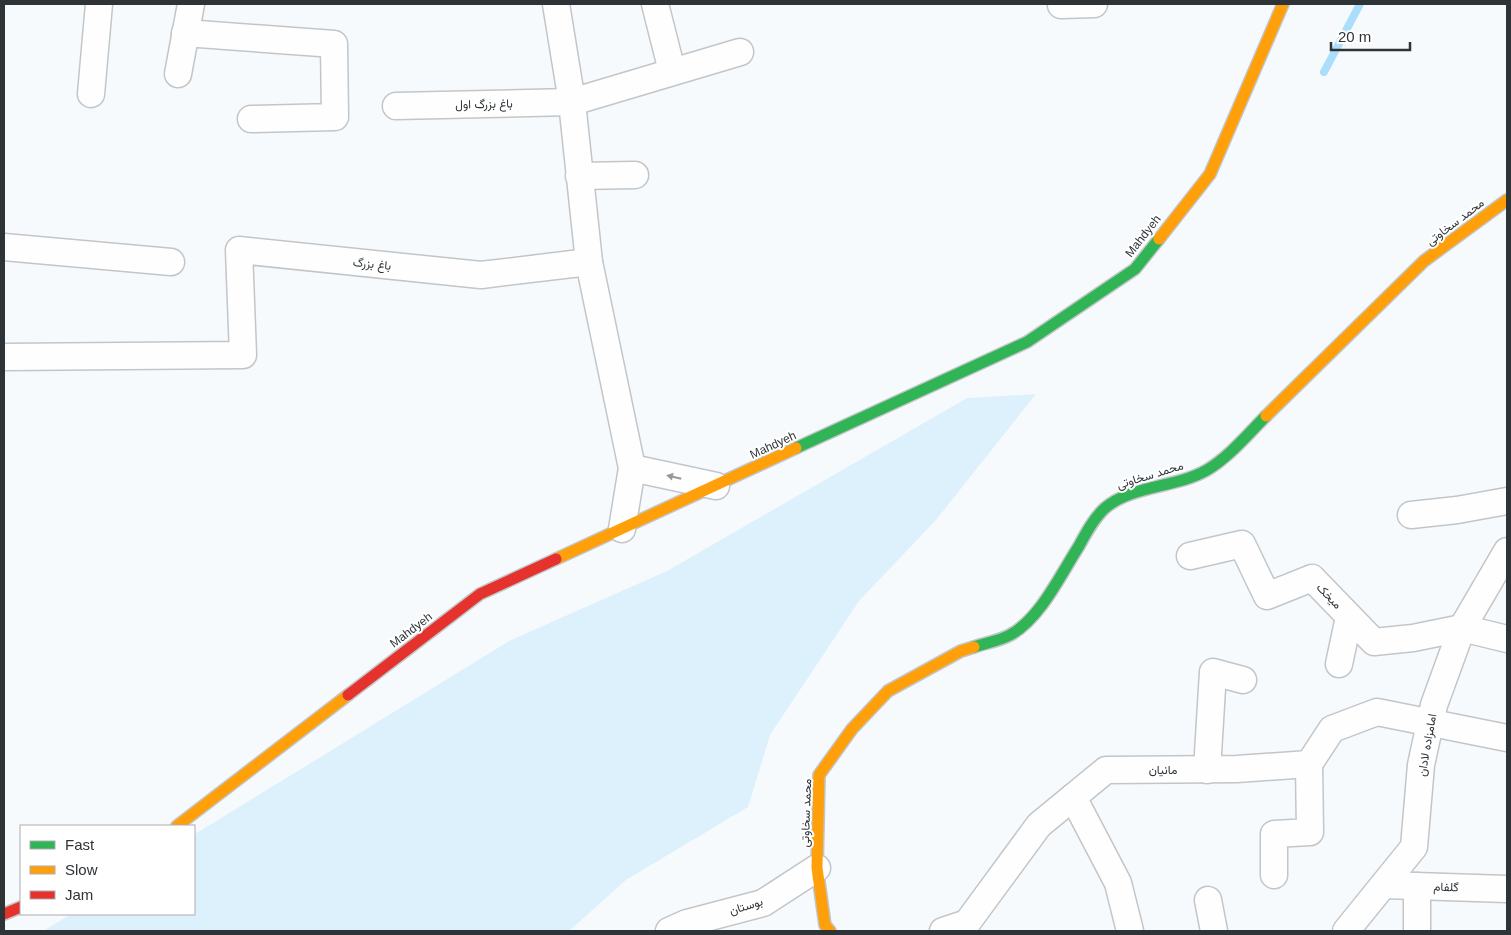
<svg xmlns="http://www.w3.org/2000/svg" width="1511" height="935" viewBox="0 0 1511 935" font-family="Arial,Vazirmatn,sans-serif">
  <rect width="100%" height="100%" fill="#f7fafc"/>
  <path fill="#ddf1fd" d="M1036 394 936 520 859 601 770 735 748 807 626 880 569 931H43L71 914H194V834L200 831 511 640 667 571 967 398Z"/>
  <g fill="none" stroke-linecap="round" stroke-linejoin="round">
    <path stroke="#abdefb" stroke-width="8" d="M1324 72 1360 4"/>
    <defs>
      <g id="street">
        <path d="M556 4 572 102 589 262 632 468 622 529"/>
        <path d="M655 4 672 71"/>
        <path d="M1061 5 1094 4"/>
        <path d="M185 33 334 44 335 117 251 119"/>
        <path d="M178 74 191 4"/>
        <path d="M91 94 99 4"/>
        <path d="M396 106 572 102 740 52"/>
        <path d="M579 176 635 175"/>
        <path d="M4 247 171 262"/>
        <path d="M4 357 243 355 239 250 481 275 589 262"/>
        <path d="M632 468 716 486"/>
        <path d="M1411 515 1457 510 1507 501"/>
        <path d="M1190 556 1242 544 1267 596 1312 578 1374 642 1413 638 1462 628 1507 639"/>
        <path d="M1339 664 1349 617"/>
        <path d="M1207 770 1213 672 1243 680"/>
        <path d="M1073 797 1118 883 1130 931"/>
        <path d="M1274 875V834L1310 832 1309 764"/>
        <path d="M1384 885 1507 889"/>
        <path d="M1417 886V931"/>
        <path d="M1208 900 1214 931"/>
        <path d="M669 931 687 923 763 903 817 868"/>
        <path d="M943 931 967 923 1039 825 1106 770 1237 769 1309 764 1332 729 1377 712 1507 738"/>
        <path d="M1346 931 1414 847 1421 765 1434 705 1462 628 1507 551"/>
      </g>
      <g id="fast">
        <path d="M796 448 1027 342 1135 269 1159 239"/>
        <path d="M974 647C985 643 999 641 1010 635 1040 619 1061 574 1079 546 1086 533 1094 518 1105 508 1132 485 1176 488 1207 470 1229 457 1248 434 1266 416"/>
      </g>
      <g id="slow">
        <path d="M1159 239 1210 174 1283 4"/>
        <path d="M1266 416 1424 261 1507 200"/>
        <path d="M556 559 796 448"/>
        <path d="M177 826 348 695"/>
        <path d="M830 931 825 925 817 868 819 775 852 729 888 691 961 651 974 647"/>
      </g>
      <g id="jam">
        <path d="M348 695 480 594 556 559"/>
        <path d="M4 914 21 907"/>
      </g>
    </defs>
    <use href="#street" stroke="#c2c6c9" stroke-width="29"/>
    <use href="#fast" stroke="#c2c6c9" stroke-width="14"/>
    <use href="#slow" stroke="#c2c6c9" stroke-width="14"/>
    <use href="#jam" stroke="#c2c6c9" stroke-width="14"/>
    <use href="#street" stroke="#fefeff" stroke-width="26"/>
    <use href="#fast" stroke="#30b455" stroke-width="11"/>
    <use href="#slow" stroke="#ff9f0a" stroke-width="11"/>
    <use href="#jam" stroke="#e5322d" stroke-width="11"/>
  </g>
  <defs><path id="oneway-solid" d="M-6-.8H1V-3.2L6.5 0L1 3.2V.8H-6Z" transform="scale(1.25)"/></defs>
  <use fill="#96989b" href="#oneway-solid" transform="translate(674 477) rotate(-167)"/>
  <g text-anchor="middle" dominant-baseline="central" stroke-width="4" stroke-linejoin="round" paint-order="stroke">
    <g font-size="12" fill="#2d3337" stroke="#fff">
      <text transform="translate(484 104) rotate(-1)">باغ بزرگ اول</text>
      <text transform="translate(1455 222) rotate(-37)">محمد سخاوتی</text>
      <text transform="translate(1143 236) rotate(-52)">Mahdyeh</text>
      <text transform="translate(372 264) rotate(6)">باغ بزرگ</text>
      <text transform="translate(773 445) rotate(-25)">Mahdyeh</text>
      <text transform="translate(1150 475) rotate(-17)">محمد سخاوتی</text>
      <text transform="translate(1329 596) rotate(46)">میخک</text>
      <text transform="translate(411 630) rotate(-37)">Mahdyeh</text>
      <text transform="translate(1427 745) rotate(-80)">امامزاده لادان</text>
      <text x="1163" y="770">مانیان</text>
      <text transform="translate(806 813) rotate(-88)">محمد سخاوتی</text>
      <text transform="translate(1446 887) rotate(2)">گلفام</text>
      <text transform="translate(746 906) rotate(-17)">بوستان</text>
    </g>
  </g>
  <rect width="1511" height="935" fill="none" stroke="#2d3337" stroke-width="10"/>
  <rect x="20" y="825" width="175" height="90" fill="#ffffff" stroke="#abadaf"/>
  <rect x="30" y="841" width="25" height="8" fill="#30b455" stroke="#abadaf"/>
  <text x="65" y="850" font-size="15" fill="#2d3337">Fast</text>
  <rect x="30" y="866" width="25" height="8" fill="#ff9f0a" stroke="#abadaf"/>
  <text x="65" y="875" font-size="15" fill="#2d3337">Slow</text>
  <rect x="30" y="891" width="25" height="8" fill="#e5322d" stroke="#abadaf"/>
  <text x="65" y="900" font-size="15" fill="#2d3337">Jam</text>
  <path d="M1331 42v8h79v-8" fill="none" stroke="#2d3337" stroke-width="2.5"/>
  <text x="1338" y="42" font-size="15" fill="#2d3337" stroke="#ffffff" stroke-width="4" paint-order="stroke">20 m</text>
</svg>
